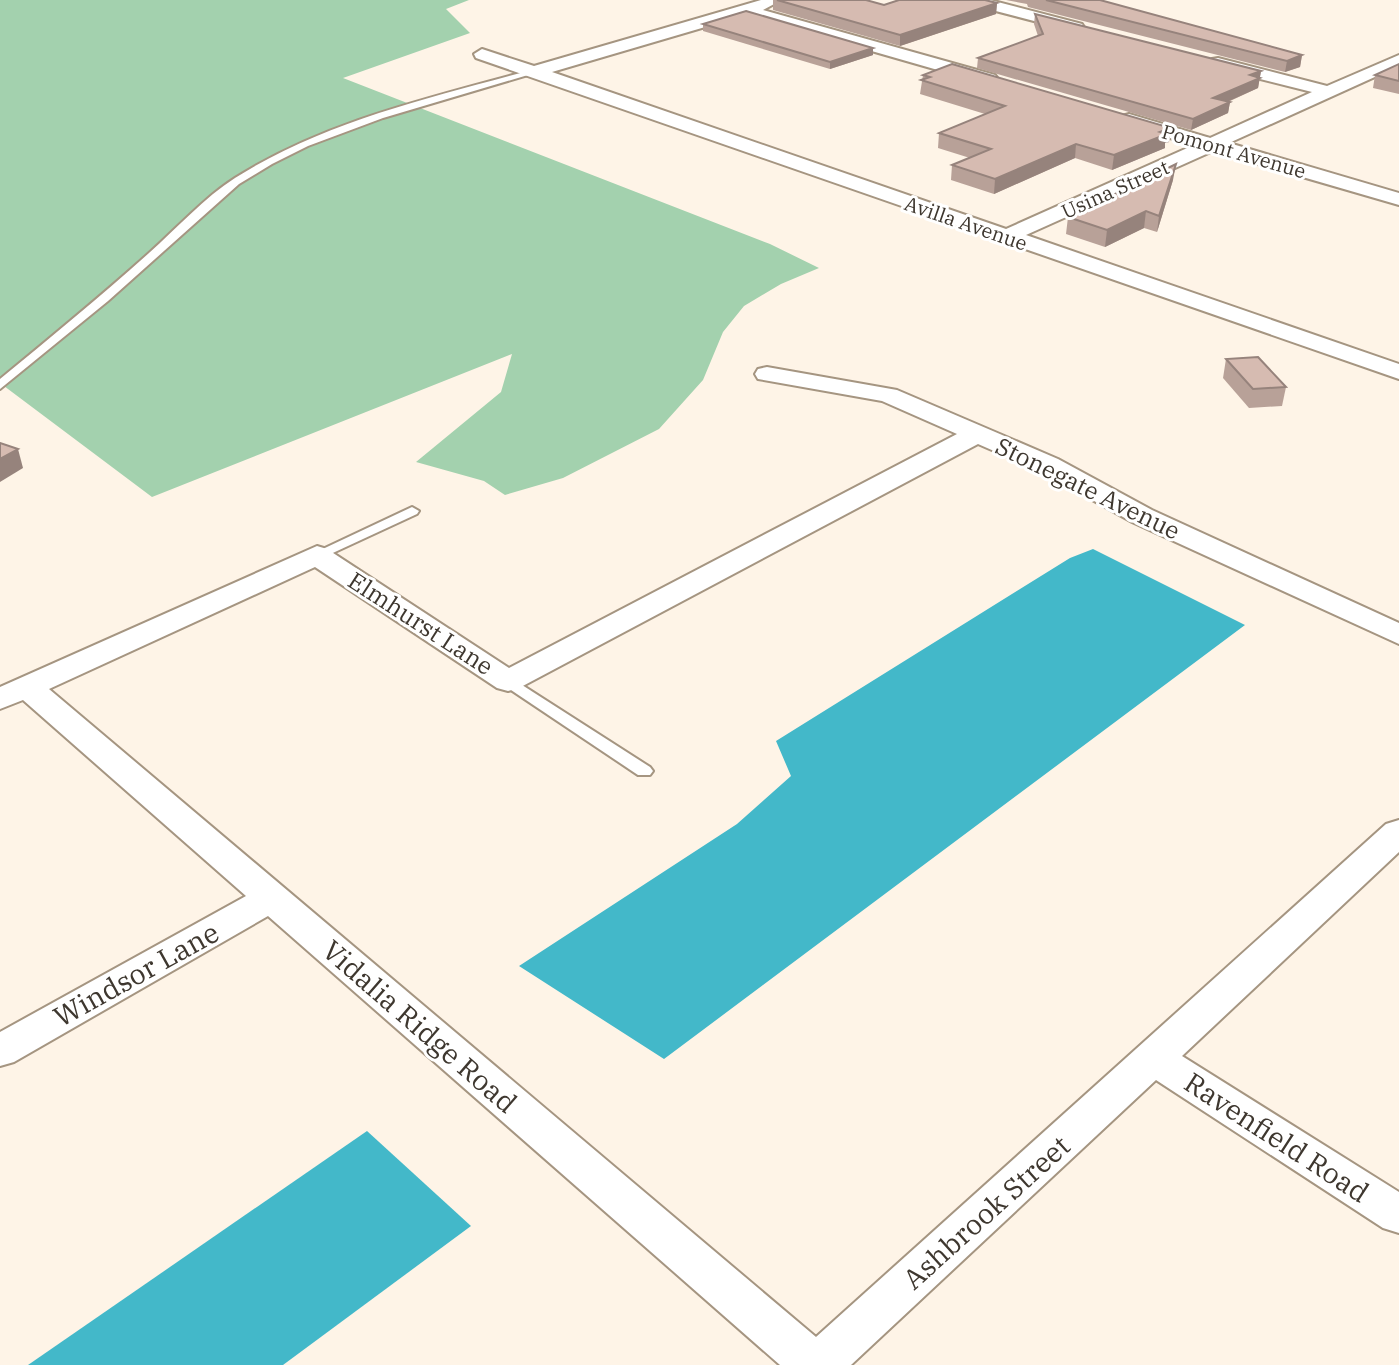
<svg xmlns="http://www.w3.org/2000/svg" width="1399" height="1365" viewBox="0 0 1399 1365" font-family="'IBM Plex Serif',serif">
  <rect width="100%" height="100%" fill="#fef4e7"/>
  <path fill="#a3d1ae" d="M0 0H469L446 9 470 33 343 78 770 244 819 268 781 284 744 306 723 332 703 380 659 429 563 478 505 495 484 481 416 462 501 392 512 354 152 497 0 383Z"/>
  <g fill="#43b8c9">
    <path d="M1093 549 1245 625 664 1059 519 966 737 824 791 776 776 741 1070 558Z"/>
    <path d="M367 1131 471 1226 283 1365H28Z"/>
  </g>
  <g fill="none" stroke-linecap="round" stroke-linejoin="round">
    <defs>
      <g id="service">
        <path d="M531 70 538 72 383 118 308 146 272 164 239 184 108 301 0 389V379C50 338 100 297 149 253 176 229 205 197 235 178 325 121 430 98 531 70Z"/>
        <path d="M412 507 419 511 417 514 322 558 317 559 310 555Z"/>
        <path d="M508 676 650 767 653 771 650 775H638L502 684 500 681 502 678Z"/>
      </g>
      <g id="minor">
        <path d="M761 0H774L776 3 763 10 995 75 998 79 989 84 983 83 746 15 552 72 1006 229 1194 145 1122 124 1120 120 1122 116 1129 114 1210 138 1312 92 1212 67 1209 63 1212 59 1218 58 1327 86 1399 55V66L1229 143 1399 193V205L1213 151 1026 235 1399 364V379L476 58 474 54 482 49 534 66Z"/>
        <path d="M963 0H990L1082 24 1084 27 1076 32 965 3Z"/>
        <path d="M767 367 897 390 1058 459 1152 510 1399 623V644L1132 522 1040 471 978 444 519 688 508 691 497 688 315 567 49 689 816 1337 1386 824 1399 820V852L1182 1056 1399 1192V1233L1383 1228 1156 1080 851 1365H780L268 916 14 1062 0 1066V1032L246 896 23 700 0 709V687L317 546 327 549 509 668 957 434 882 401 758 379 755 374 758 369Z"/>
      </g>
    </defs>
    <use href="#service" stroke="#a59581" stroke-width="4"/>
    <use href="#minor" stroke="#a59581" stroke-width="4"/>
    <use href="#service" fill="#fff" fill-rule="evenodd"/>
    <use href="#minor" fill="#fff" fill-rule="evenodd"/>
  </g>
  <g fill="#b8a198">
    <path d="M773 0H866L884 5 997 3 996 14 900 46 773 10Z"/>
    <path d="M1006 0H1100L1302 55 1300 67 1285 72 1028 7 1027 4Z"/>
    <path d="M1035 14 1261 71 1258 88 1228 102H1230L1228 113 1191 130 977 68 978 58 1038 36 1034 24Z"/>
    <path d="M703 24 873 55 830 69 703 31Z"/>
    <path d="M1399 64V94L1373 88 1375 75Z"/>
    <path d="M923 75 1169 142 1165 143V148L1112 170 1075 158 994 194 951 180 952 165 970 158 938 148 939 133 985 114 920 94Z"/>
    <path d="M1173 180 1157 232 1144 228 1105 247 1066 234 1068 217Z"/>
    <path d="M1226 359 1286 387 1282 406 1249 408 1223 378Z"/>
  </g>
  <g fill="#96837c">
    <path d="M997 3 996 14 900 46V35Z"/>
    <path d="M873 48V55L830 69V62Z"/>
    <path d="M1302 55 1300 67 1285 72 1287 61Z"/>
    <path d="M1261 71 1258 88 1211 109 1213 98 1250 75Z"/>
    <path d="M1230 102 1228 113 1191 130 1193 119Z"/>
    <path d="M1171 128 1169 142 1165 143V148L1112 170 1114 155Z"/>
    <path d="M1076 144 1075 158 994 194 995 179Z"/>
    <path d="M1176 164 1173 180 1157 232 1159 216Z"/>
    <path d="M1146 211 1144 228 1105 247 1107 230Z"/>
    <path d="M18 449 23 468 0 482V459Z"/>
  </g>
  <g fill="#d6bbb1" stroke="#96837c" stroke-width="2">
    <path d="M777 0H866L884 5 899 0H985L997 3 900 35Z"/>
    <path d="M1046 0H1100L1302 55 1287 61Z"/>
    <path d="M746 11 873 48 830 62 703 24Z"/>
    <path d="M1035 14 1261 71 1250 75 1260 78 1213 98 1230 102 1193 119 978 58 1043 34Z"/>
    <path d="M952 64 1171 128 1160 132 1167 134 1114 155 1076 144 995 179 952 165 991 149 939 133 1005 106 921 80 930 77 923 75Z"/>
    <path d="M1399 64V81L1375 75Z"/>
    <path d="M1176 164 1159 216 1146 211 1107 230 1068 217Z"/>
    <path d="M1258 357 1286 387 1253 389 1226 359Z"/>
    <path d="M0 443 18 449 0 459Z"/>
  </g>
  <g text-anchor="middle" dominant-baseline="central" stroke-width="6" stroke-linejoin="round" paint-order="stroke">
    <g font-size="20" fill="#3e372f" stroke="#fff">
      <text transform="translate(1234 151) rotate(16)">Pomont Avenue</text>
      <text transform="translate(1115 189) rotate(-24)">Usina Street</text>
      <text transform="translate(966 223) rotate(19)">Avilla Avenue</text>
    </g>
    <g font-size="24" fill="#3e372f" stroke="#fff">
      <text transform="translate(1088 488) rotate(26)">Stonegate Avenue</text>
      <text transform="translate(421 623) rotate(33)">Elmhurst Lane</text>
    </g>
    <g font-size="28" fill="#3e372f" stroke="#fff">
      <text transform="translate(136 974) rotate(-29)">Windsor Lane</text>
      <text transform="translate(420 1026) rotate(41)">Vidalia Ridge Road</text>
      <text transform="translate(1277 1137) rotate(33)">Ravenfield Road</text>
      <text transform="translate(986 1212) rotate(-42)">Ashbrook Street</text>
    </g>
  </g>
</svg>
